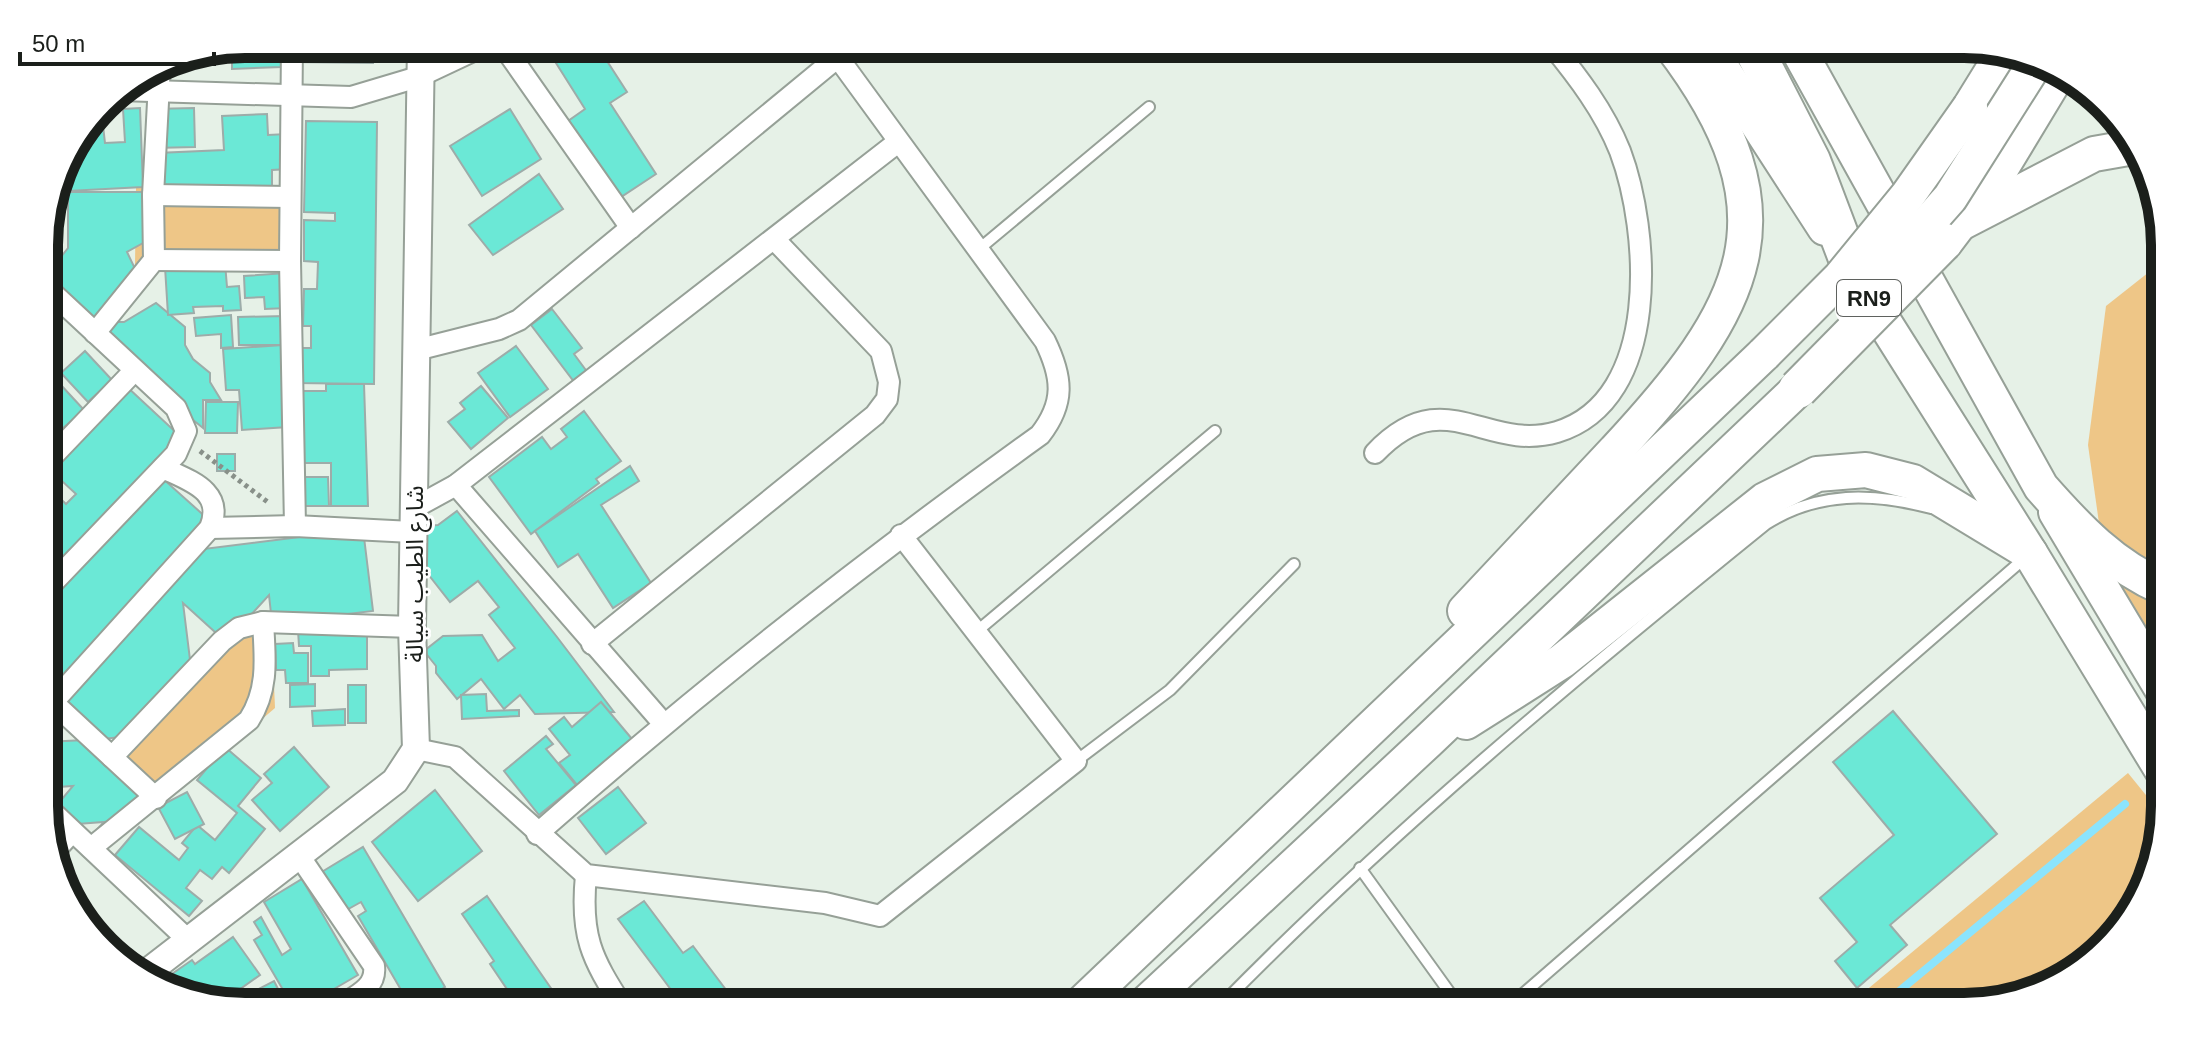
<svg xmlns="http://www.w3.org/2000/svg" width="2209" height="1051" viewBox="0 0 2209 1051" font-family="Arial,'Noto Sans Arabic',sans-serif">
  <rect width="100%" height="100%" fill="#e6f1e7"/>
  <g fill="#eec687">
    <path d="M136 188H297V267L135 266Z"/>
    <path d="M2163 261 2165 671 2106 573 2088 445 2106 306Z"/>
    <path d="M238 610 271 614 275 708 158 808 102 759Z"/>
    <path d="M2128 773 2163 816 2150 883 2076 973 1977 1007H1846Z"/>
  </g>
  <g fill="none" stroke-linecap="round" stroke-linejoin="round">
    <path stroke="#8be4fd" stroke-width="8" d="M1880 1007 2125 804"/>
  </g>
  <g fill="#6be8d6" stroke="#9daca9" stroke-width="2">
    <path d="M245 44H280L281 67 232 69V47L227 48Z"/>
    <path d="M293 44H350L349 49H374L373 63 293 62Z"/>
    <path d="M544 44H596L627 92 610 103 656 174 618 199 568 121 585 109Z"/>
    <path d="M214 50V60L166 62 169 59Z"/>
    <path d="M101 108 105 143 125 142 123 109 140 108 143 187 68 191 66 154Z"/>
    <path d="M194 108 195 147 153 148 152 109Z"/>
    <path d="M510 109 541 159 482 196 450 146Z"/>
    <path d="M267 114 268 135 287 134 289 169 272 170V190L159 191 157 153 224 150 222 116Z"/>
    <path d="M306 121 377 122 374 384 296 383V348H311V326H303L304 289H317L318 262 304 261V220L335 221V213L304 212Z"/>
    <path d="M539 174 563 209 493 255 469 225Z"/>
    <path d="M68 192H143V243L127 252 138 275 116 322H124L156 303 185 327V345L193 359 210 373V382L221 400H203V428L99 344 45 277 68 248Z"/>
    <path d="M225 263 227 287 239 286 241 310 223 311V306L193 307 194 313 168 315 165 267Z"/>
    <path d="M286 273 288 308 265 309 264 297 245 298 244 276Z"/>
    <path d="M552 309 582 348 574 354 588 373 575 383 531 325Z"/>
    <path d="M231 315 233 347 221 348V334L196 336 194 318Z"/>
    <path d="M285 316 286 345H239L238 317Z"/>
    <path d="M283 345 288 427 242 430 239 390H226L223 349Z"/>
    <path d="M516 346 548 389 510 417 478 373Z"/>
    <path d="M85 351 112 380 88 402 61 373Z"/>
    <path d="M60 384 84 410 62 429 45 410V398Z"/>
    <path d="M326 384H364L368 506H331V463H293V391H326Z"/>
    <path d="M125 385 181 437 152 469 209 520 180 552 363 529 373 611 272 623 269 595 226 642 183 603 192 676 139 735 103 739 45 685V484L66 504 76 494 49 469Z"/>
    <path d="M481 386 508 418 471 449 448 422 465 409 460 403Z"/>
    <path d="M206 402H238L237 433H205Z"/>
    <path d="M584 411 621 461 596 479 599 483 531 534 489 477 542 437 551 449 567 437 561 429Z"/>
    <path d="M45 417 64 433 45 455Z"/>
    <rect x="217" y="454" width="18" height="17"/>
    <path d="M630 466 639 481 601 505 651 583 613 608 578 554 558 567 535 531Z"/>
    <path d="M304 477H328L329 506H305Z"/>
    <path d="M457 511 557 637 614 712 535 714 520 695 504 709 481 679 457 699 436 673V666L424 651 443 636 482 635 498 661 515 648 489 615 499 607 478 581 450 602 424 569 423 526 438 525Z"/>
    <path d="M367 629V669L329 670V676H311V646H299L298 630Z"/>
    <path d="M293 643 294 653H308V683H286L285 670H276L275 644Z"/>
    <path d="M315 684V706L290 707V685Z"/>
    <rect x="348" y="685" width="18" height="38"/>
    <path d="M486 694 487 711 519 710V716L462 719 461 695Z"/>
    <path d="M601 702 632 739 577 785 559 763 570 755 549 729 564 717 572 727Z"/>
    <path d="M345 709V725L313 726 312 711Z"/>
    <path d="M1893 711 1997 834 1890 925 1907 945 1857 988 1835 961 1857 942 1820 898 1894 835 1833 762Z"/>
    <path d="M546 736 553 744 546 749 576 785 539 815 504 771Z"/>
    <path d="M85 740 133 783 134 791 145 801 92 835 104 822 77 824 57 805 73 786 58 787 46 797V742Z"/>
    <path d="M225 747 261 778 238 806 265 829 229 873 222 867 212 879 200 870 186 888 202 901 189 916 115 855 139 827 179 860 188 848 182 843 197 825 215 840 237 813 197 780Z"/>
    <path d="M294 747 329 787 280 831 252 800 272 783 264 774Z"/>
    <path d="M618 787 646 823 606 854 578 818Z"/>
    <path d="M435 790 482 851 418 901 372 842Z"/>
    <path d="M187 792 204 824 175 839 158 807Z"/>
    <path d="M363 847 445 987 426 999 431 1007H411L358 916 366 911 361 902 343 912 320 873Z"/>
    <path d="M302 879 358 975 303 1007H293L254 940 262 935 254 922 261 917 282 955 291 949 264 902Z"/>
    <path d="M67 883 123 946 117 952 85 928Z"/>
    <path d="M487 896 564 1007H519L490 964 494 961 462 914Z"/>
    <path d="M644 901 683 953 693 946 739 1007H684L618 919Z"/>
    <path d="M233 937 260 975 222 1002 182 994 169 976 192 960 195 964Z"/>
    <path d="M274 981 287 1007 233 1005 254 995 253 992Z"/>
  </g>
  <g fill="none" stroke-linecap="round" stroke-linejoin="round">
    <defs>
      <g id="service">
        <path d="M979 249 1149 107"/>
        <path d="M976 632 1215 431"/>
        <path d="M1076 761 1170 690 1294 564"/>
        <path d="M56 857 76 835"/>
        <path d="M1360 868 1460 1007"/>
        <path d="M1524 993 2026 557"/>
        <path d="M1219 1007C1389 833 1577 677 1766 524 1818 491 1873 493 1931 508"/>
      </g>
      <g id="minor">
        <path d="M292 44 290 261 295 526"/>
        <path d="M502 44 631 228"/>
        <path d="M119 90 351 97 418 77 488 44"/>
        <path d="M153 195 290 197"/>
        <path d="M45 253 52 202"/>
        <path d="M154 260 290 261"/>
        <path d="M45 286 176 408 186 431 176 454 45 591"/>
        <path d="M95 333 154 260 153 195 160 65"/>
        <path d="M416 350 499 329 519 320 838 57"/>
        <path d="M1375 453C1444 380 1485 453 1557 432 1662 400 1650 231 1620 151 1604 111 1578 77 1551 44"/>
        <path d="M45 464 134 371"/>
        <path d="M456 485 663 723"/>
        <path d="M414 508 456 485 898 142"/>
        <path d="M210 528 295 526 412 532"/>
        <path d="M592 644 875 415 887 399 889 382 881 351 775 240"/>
        <path d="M45 695 156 798"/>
        <path d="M53 702 210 528C225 491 190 481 163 468"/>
        <path d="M416 749 455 757 586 875 825 903 880 916 1076 761 901 535"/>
        <path d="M112 757 222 641 239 628 263 622 412 627"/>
        <path d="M46 806 187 939"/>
        <path d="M537 834C698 692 866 560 1040 435 1065 403 1063 378 1045 341L828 44"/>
        <path d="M91 848 249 720C269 689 265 658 263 622"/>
        <path d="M300 857 374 966C377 988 355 996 339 1007"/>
        <path d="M586 875C580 935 591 958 623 1007"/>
      </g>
      <path id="tertiary" d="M145 974 395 781 416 749 412 627 421 44"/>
      <g id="primary">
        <path d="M2056 512 2165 694"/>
        <path d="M2030 553 2165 775"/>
      </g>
      <g id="trunk">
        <path d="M1706 44 1825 228"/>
        <path d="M1795 44 2041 487C2078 529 2113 566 2164 588"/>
        <path d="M1970 107 2004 52"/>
        <path d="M1959 224 2094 154 2134 147"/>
        <path d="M1862 287 2028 550"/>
        <path d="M1465 611C1515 557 1565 504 1615 451 1747 309 1801 215 1670 44"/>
        <path d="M1466 722 1562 661 1765 500 1817 474 1866 470 1913 482 2030 553"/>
        <path d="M1078 1007 1764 354"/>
        <path d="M1142 1007 1428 741 1798 389"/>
      </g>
      <g id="motorway">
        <path d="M1751 44 1811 161 1855 277"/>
        <path d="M1943 242 1999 168 2057 72"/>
      </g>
    </defs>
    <use href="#service" stroke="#96a097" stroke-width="14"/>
    <use href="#minor" stroke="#96a097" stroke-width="24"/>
    <use href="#tertiary" stroke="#96a097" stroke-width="30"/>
    <use href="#primary" stroke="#96a097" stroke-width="38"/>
    <use href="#trunk" stroke="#96a097" stroke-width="38"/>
    <use href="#motorway" stroke="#96a097" stroke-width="42"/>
    <path stroke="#889089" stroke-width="5" stroke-dasharray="4 4" stroke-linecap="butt" d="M200 451 269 503"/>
    <use href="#service" stroke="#fff" stroke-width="10"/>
    <use href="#minor" stroke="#fff" stroke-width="20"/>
    <use href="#tertiary" stroke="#fff" stroke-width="26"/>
    <use href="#primary" stroke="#fff" stroke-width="34"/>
    <use href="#trunk" stroke="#fff" stroke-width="34"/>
    <use href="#motorway" stroke="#fff" stroke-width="38"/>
    <defs>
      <g id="trunk-bridge">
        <path d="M1852 309 1950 198 2038 59"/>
        <path d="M1764 354 1840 278 1908 195 1970 107"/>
      </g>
      <path id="motorway-bridge" d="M1798 389 1943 242"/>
    </defs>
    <use href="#trunk-bridge" stroke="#96a097" stroke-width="38" stroke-linecap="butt"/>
    <use href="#motorway-bridge" stroke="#96a097" stroke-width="42" stroke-linecap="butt"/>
    <use href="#trunk-bridge" stroke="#fff" stroke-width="34"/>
    <use href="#motorway-bridge" stroke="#fff" stroke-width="38"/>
  </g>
  <g text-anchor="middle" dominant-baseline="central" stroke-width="6" stroke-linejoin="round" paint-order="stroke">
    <rect fill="#fff" stroke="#5f625f" stroke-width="2" x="1837" y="280" width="64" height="36" rx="6"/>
    <g font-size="22" font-weight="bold" fill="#1b1f1b">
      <text x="1869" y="298">RN9</text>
    </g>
    <g font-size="24" fill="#1b1f1b" stroke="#fff">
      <text transform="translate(414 574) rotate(-90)">شارع الطيب سيالة</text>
    </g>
  </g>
  <path d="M0 0H2209V1051H0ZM245 58H1964A187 187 0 0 1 2151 245V806A187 187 0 0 1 1964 993H245A187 187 0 0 1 58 806V245A187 187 0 0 1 245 58Z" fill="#fff" fill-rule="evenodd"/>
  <path fill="none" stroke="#1b1f1b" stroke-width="10" d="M245 58H1964A187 187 0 0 1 2151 245V806A187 187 0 0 1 1964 993H245A187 187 0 0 1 58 806V245A187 187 0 0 1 245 58Z"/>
  <path d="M20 52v12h194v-12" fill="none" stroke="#1b1f1b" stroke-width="4"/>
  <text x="32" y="52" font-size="24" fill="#1b1f1b" stroke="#ffffff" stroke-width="6" paint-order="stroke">50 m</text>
</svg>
